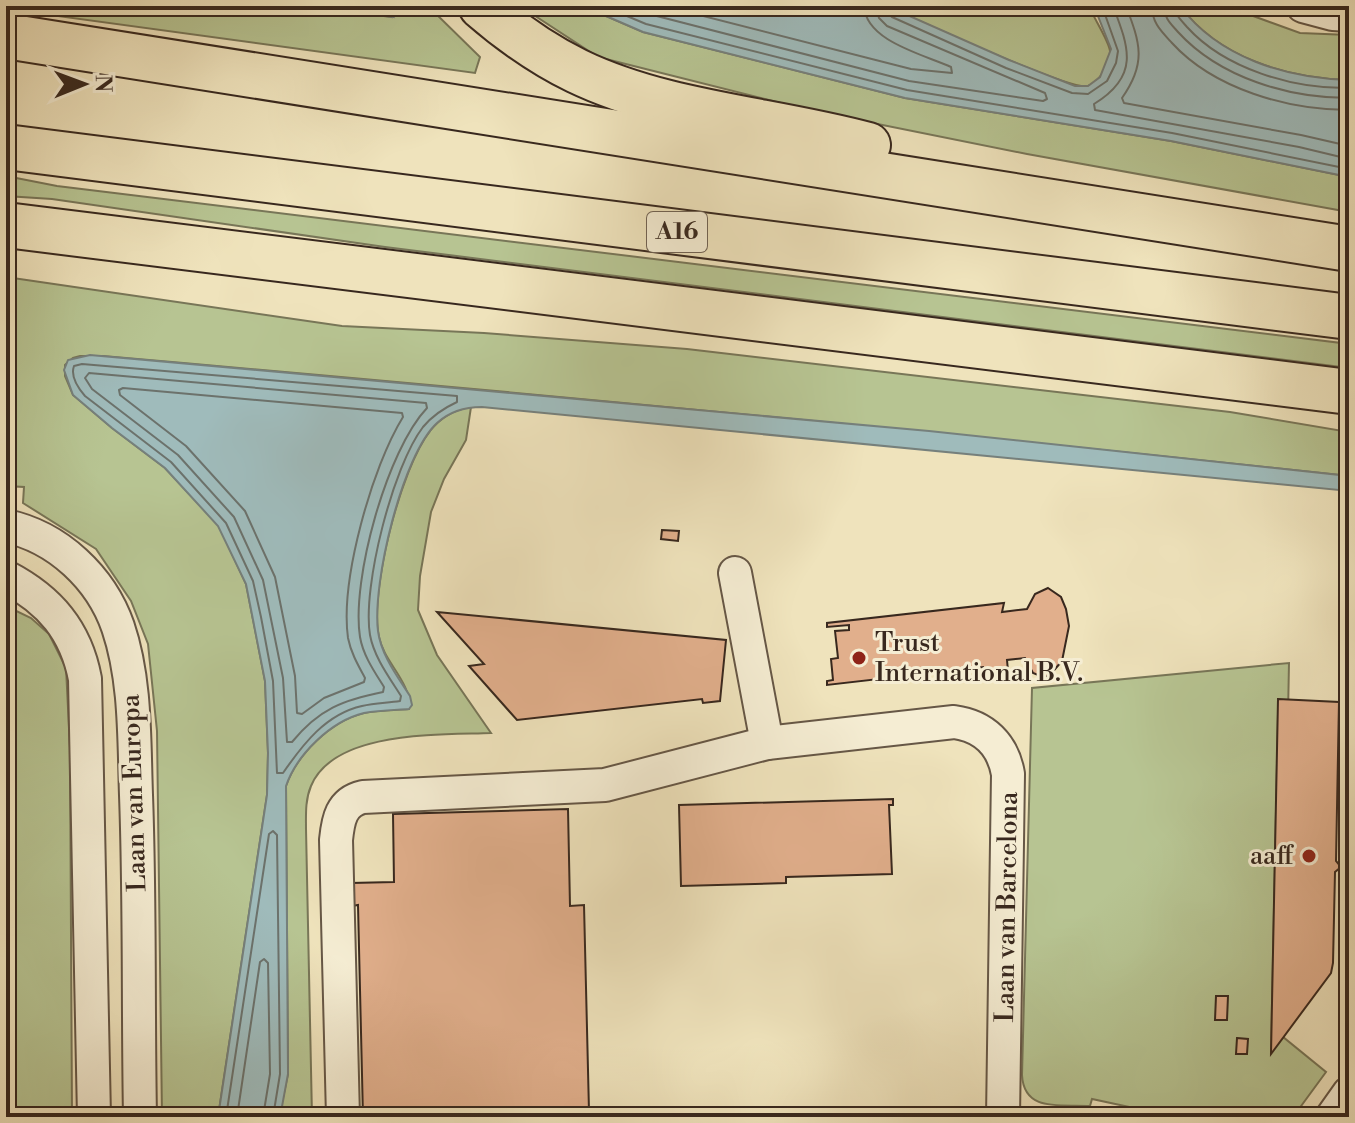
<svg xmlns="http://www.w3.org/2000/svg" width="1355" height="1123" viewBox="0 0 1355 1123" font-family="'Libre Bodoni',serif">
  <rect width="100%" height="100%" fill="#efe3bc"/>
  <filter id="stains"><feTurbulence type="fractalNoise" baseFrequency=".0025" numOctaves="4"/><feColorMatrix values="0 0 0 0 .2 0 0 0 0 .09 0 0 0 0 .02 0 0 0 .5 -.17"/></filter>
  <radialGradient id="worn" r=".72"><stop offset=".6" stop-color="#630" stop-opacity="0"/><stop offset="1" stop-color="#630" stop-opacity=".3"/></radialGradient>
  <g fill="#b7c492" stroke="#787658" stroke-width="2">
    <path d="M6 6H308L391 17 384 6H428L480 57 475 73 6 9Z"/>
    <path d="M520 6H583L643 32 905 98 1171 141 1349 177V212L1027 154 813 111 598 57Z"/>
    <path d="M887 6H1089C1093 17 1109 41 1110 51 1111 62 1100 82 1088 86 1071 92 914 18 887 6Z"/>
    <path d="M1180 6H1236L1245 13 1300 33 1349 35V80C1286 78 1219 58 1180 6Z"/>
    <path d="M6 176 57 186 1349 344V368L385 247 52 199 6 196Z"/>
    <path d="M6 277 342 326 484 333 687 349 1230 412 1349 432V476C934 431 519 392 103 356H80L73 358 65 365V376L73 395 112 428 165 468 219 526 246 584 265 681 268 753 267 795 218 1117H162L157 731 148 644 131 601 96 549 23 503 24 487 6 486Z"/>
    <path d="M471 407 466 440 444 479 431 512 420 576 418 610 437 655 491 733C441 735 334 730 311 786 305 800 306 815 306 829L312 1117H279L288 1074 286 786C297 754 331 721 364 713 378 710 394 710 409 709 412 682 384 663 379 637 369 592 401 467 430 431 440 418 455 409 471 407Z"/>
    <path d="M6 606 31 618 49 634 66 668 70 748 72 1117H6Z"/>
    <path d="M1289 663 1288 715H1278L1271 1052 1283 1037 1326 1072 1293 1117H1162V1114L1092 1099 1090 1106C1061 1104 1024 1113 1022 1075L1032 688Z"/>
  </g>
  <g fill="#9fbbbb" stroke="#76807c" stroke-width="2">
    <path d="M308 6H384L393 17Z"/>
    <path d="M583 6H887L1009 60 1075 86H1088L1100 77 1111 49 1094 6H1180C1219 58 1286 78 1349 80V177L1171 141 905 98 643 32Z"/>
    <path d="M90 355 929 431 1349 476V491L482 407C465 407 450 411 437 423 402 455 372 584 378 631 381 655 398 677 410 696L412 705 409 709C394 710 379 710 364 713 331 721 297 754 286 786L288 1074 281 1112 279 1117H218L267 795 268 753 265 681 246 584 218 526 165 468 112 428 73 395 64 370 68 360Z"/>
  </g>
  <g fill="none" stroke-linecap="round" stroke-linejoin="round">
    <g stroke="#6c726c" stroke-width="2">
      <path d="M603 6 646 24 907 90 1172 133 1349 169"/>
      <path d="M628 6 649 14 909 81 1043 101 1047 99 1045 93 887 26 879 18 876 6"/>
      <path d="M664 6 911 69 952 73 951 67C922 54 866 41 864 6"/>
      <path d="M887 6V12L892 17 1006 68 1072 93 1088 94 1107 81 1116 63 1118 51 1102 6"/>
      <path d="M1113 6C1129 48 1140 76 1094 104L1095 110 1299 147 1349 159"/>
      <path d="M1126 6C1140 43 1147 63 1122 98L1124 103 1301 135 1349 146"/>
      <path d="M1152 6C1152 23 1161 31 1172 43 1214 89 1288 110 1349 110"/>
      <path d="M1164 6C1164 18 1171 24 1178 32 1220 78 1289 98 1349 98"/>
      <path d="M1174 6C1175 15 1181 20 1187 27 1225 69 1293 89 1349 88"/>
      <path d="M82 364 457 396V402C444 408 432 416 423 427 393 466 362 587 370 635 374 657 389 677 401 696L400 701C387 703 375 703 362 706 326 714 303 744 283 773H277L273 681 261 617 253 581 226 523 171 462 85 396C78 388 70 377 74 366Z"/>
      <path d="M89 373 426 403 427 408C387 450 351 580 360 637 363 655 374 671 384 687L383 692C343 700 319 709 292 742H287L283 678 263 580 234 517 178 455 92 389 85 378Z"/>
      <path d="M123 388 402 413 403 417C372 467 340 580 348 638 351 653 358 665 365 678L364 682 324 698 302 714 297 713 295 676 275 577 245 511 186 446 120 395 119 390Z"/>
      <path d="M226 1117 269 834 273 831 277 835 280 1074 273 1117"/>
      <path d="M237 1117 260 962 264 959 268 963 270 1074 263 1117"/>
    </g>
  </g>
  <g fill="#e1af8c" stroke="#38281e" stroke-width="2">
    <path d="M662 530 679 531 678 541 661 539Z"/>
    <path d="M1048 588 1061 597 1066 609 1069 626 1062 661 1049 676 1043 677 1033 673 1025 658 1007 660 1008 671 984 674 983 667 827 685V681L833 680 831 659 838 658 835 631 849 630V625L827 627V623L1004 603 1002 612 1027 609 1035 594Z"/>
    <path d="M437 612 726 640 720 701 703 703 702 699 517 720 469 666 484 664Z"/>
    <path d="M1278 699 1339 702 1336 861 1341 867 1335 872 1333 963 1331 973 1271 1054Z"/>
    <path d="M893 799V805H889L892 874 786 877V883L681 886 679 805Z"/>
    <path d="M568 809 570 906 584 905 589 1111 363 1117 358 905 352 906 351 883 394 882 393 814Z"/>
    <path d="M1216 996H1228L1227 1020H1215Z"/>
    <path d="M1237 1038 1248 1039 1247 1054H1236Z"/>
  </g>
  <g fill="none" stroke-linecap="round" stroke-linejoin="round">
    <defs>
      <g id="minor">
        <path d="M1303 6 1333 14 1349 15"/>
        <path d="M6 526C58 537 101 578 118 627 136 680 134 740 136 795 140 903 138 1010 140 1117"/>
        <path d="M735 573 767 743"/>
        <path d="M6 577C50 600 76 631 85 679L94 1117"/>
        <path d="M343 1117 336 840C338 820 341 802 363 797L605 785 767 743 954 722C984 726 1003 745 1008 774L1003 1117"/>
        <path d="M1332 1117 1349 1093"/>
      </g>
      <g id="highway">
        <path d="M481 6C511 32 542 54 577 71 666 114 773 119 868 145"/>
        <path d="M6 36 1349 249"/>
        <path d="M6 147 1349 317"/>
        <path d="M6 225 1349 392"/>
      </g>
    </defs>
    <use href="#minor" stroke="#665746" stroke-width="36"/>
    <use href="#highway" stroke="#38281e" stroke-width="48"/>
    <use href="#minor" stroke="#f5edd3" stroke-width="32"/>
    <use href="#highway" stroke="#efe3bc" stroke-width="44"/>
  </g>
  <g fill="#8f2418" stroke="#f5edd3" stroke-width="3">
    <circle cx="859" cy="658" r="8"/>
    <circle cx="1309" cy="856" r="8"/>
  </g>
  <g text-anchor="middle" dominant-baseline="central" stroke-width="6" stroke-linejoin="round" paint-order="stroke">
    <rect fill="#f5edd3" stroke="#716354" stroke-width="2" x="647" y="212" width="60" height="40" rx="6"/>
    <g font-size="24" font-weight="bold" fill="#38281e">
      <text x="677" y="232">A16</text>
    </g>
    <g font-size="26" fill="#38281e" stroke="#f5edd3" text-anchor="start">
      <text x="875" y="643">Trust<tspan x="875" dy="30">International B.V.</tspan></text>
      <text x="1293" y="856" text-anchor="end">aaff</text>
    </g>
    <g font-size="26" fill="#38281e" stroke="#f5edd3">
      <text transform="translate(134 793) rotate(-92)">Laan van Europa</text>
      <text transform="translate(1007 907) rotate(-89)">Laan van Barcelona</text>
    </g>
  </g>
  <rect width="1355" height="1123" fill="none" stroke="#efe3bc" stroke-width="32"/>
  <rect x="8" y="8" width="1339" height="1107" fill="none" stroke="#38281e" stroke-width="4"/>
  <rect x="16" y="16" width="1323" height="1091" fill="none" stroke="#38281e" stroke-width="2"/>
  <g transform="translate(84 84) rotate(89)" stroke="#f5edd3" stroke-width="6" paint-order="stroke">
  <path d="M0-6L14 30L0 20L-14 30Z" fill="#38281e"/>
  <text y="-12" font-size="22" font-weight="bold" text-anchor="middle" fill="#38281e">N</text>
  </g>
  <rect width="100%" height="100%" filter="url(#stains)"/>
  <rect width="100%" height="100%" fill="url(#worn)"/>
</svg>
